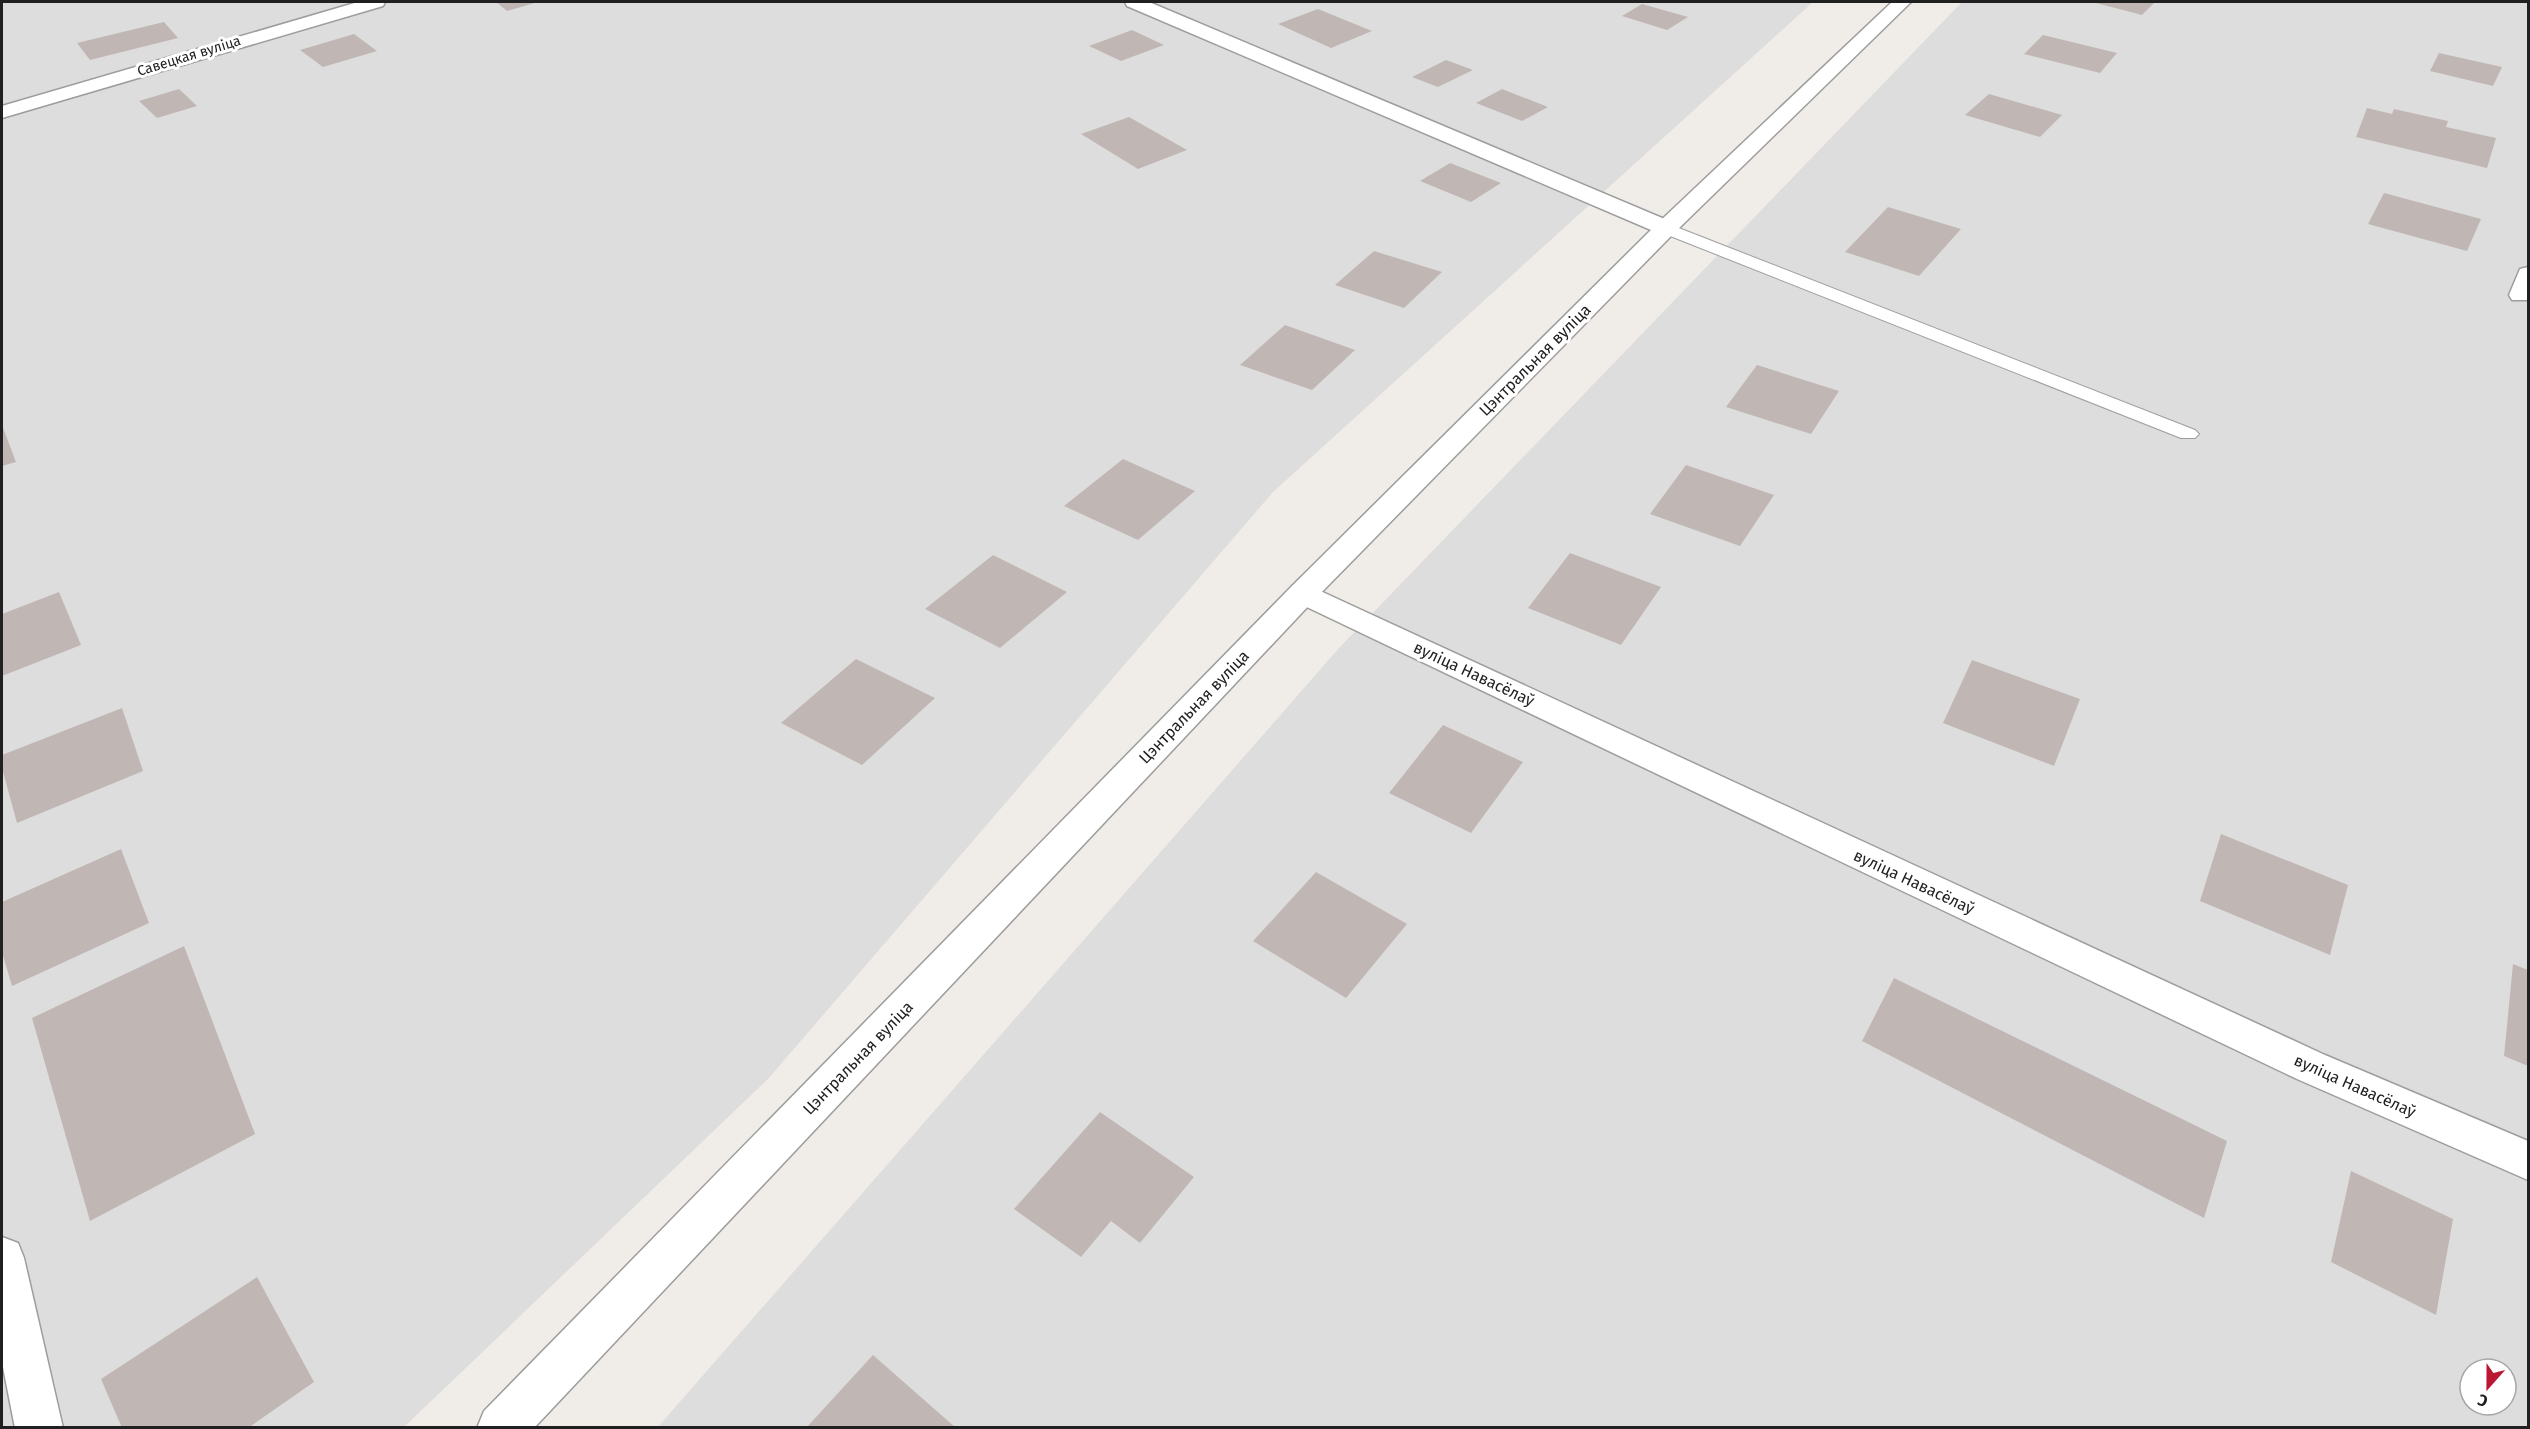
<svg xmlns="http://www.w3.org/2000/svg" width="2530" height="1429" viewBox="0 0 2530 1429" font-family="'Fira Sans',sans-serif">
  <rect width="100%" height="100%" fill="#f0ece8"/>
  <g fill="#dedddd" fill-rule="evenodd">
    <path d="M2 2H1813L1273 492 768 1079 404 1427 2 1428Z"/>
    <path d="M1962 2H2528V1427L657 1428 1339 648ZM2470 1369H2506V1405H2470Z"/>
  </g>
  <g fill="#c0b7b5">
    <path d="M496 2H538L507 11Z"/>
    <path d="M2092 2H2155L2142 15Z"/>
    <path d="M1642 4 1688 17 1667 30 1622 16Z"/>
    <path d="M1318 9 1372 31 1331 48 1278 24Z"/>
    <path d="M164 22 178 38 90 60 77 43Z"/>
    <path d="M1132 30 1164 45 1121 61 1089 46Z"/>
    <path d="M354 34 377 51 323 67 300 50Z"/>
    <path d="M2043 35 2117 53 2100 73 2024 54Z"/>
    <path d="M2439 53 2502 67 2493 86 2430 71Z"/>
    <path d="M1446 60 1473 70 1438 87 1412 77Z"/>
    <path d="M179 89 197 106 157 118 139 101Z"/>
    <path d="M1502 89 1548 107 1522 121 1476 103Z"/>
    <path d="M1989 94 2062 115 2040 137 1965 115Z"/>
    <path d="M2367 108 2392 114 2394 109 2448 121 2446 127 2496 138 2487 168 2356 137Z"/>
    <path d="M1129 117 1187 150 1138 169 1081 134Z"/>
    <path d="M1450 163 1501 183 1471 202 1420 181Z"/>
    <path d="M2384 193 2481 219 2467 251 2368 224Z"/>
    <path d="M1888 207 1961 229 1919 276 1845 252Z"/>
    <path d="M1374 251 1442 272 1404 308 1335 285Z"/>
    <path d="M1285 325 1355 350 1312 390 1240 365Z"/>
    <path d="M1757 365 1839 391 1811 434 1726 407Z"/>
    <path d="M2 425 16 462 2 466Z"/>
    <path d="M1123 459 1195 491 1138 540 1064 506Z"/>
    <path d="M1686 465 1774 495 1740 546 1650 514Z"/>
    <path d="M1570 553 1661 587 1621 645 1528 608Z"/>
    <path d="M993 555 1067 592 1000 648 925 609Z"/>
    <path d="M59 592 81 645 2 676V614Z"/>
    <path d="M856 659 935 698 862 765 781 723Z"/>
    <path d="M1972 660 2080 699 2054 766 1943 723Z"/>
    <path d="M122 708 143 771 17 823 2 768V755Z"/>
    <path d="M1443 725 1523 762 1471 833 1389 793Z"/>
    <path d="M2221 834 2348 885 2330 955 2200 901Z"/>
    <path d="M121 849 149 923 12 986 2 952V902Z"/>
    <path d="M1316 872 1407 924 1346 998 1253 941Z"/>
    <path d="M184 946 255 1134 90 1221 32 1018Z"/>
    <path d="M2513 964 2528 970V1066L2504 1056Z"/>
    <path d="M1894 978 2227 1141 2204 1218 1862 1041Z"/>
    <path d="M1100 1112 1194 1177 1140 1243 1111 1221 1081 1257 1014 1209Z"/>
    <path d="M2351 1171 2453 1219 2436 1315 2331 1262Z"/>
    <path d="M257 1277 314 1382 248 1428H122L101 1379Z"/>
    <path d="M873 1355 956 1428H806Z"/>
  </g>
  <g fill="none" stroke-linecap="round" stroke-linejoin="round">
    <defs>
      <path id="service" d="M1666 223 2195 430 2199 434 2195 438H2181L1660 232 1657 228 1660 224Z"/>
      <g id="minor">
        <path d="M358 2H385L383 6 2 118V106Z"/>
        <path d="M1125 2H1149L1674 223 1678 228 1674 233H1658L1127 6Z"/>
        <path d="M2528 267V300H2512L2509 295 2520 269Z"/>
        <path d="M1303 583 2325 1055 2528 1141V1180L2297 1079 1292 600 1288 593 1292 586Z"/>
        <path d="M2 1237 18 1243 24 1258 63 1428H15L2 1362Z"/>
      </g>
      <path id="tertiary" d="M1892 2H1911L1674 233 1314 600 534 1428H477L484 1411 1292 586 1658 223Z"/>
    </defs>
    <use href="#service" stroke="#9d9d9d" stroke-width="2"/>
    <use href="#minor" stroke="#9d9d9d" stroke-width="3"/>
    <use href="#tertiary" stroke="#9d9d9d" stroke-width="3"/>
    <use href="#service" fill="#fff" fill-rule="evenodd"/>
    <use href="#minor" fill="#fff" fill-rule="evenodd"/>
    <use href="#tertiary" fill="#fff" fill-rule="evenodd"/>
  </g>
  <g text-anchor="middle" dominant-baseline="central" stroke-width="6" stroke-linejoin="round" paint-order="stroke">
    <g font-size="14" fill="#202020" stroke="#fff">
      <text transform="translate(189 56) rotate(-17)">Савецкая вуліца</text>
    </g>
    <g font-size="16" fill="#202020" stroke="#fff">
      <text transform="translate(1535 360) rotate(-45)">Цэнтральная вуліца</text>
      <text transform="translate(1474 674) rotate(25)">вуліца Навасёлаў</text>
      <text transform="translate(1194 707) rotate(-46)">Цэнтральная вуліца</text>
      <text transform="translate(1914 882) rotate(25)">вуліца Навасёлаў</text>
      <text transform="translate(858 1058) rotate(-46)">Цэнтральная вуліца</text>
      <text transform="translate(2355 1086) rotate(24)">вуліца Навасёлаў</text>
    </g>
  </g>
  <rect width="2530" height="1429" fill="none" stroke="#202020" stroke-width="6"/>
  <g transform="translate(2488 1387) rotate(201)"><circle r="28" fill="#ffffff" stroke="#a6a6a6" stroke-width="1.5"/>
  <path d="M0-4.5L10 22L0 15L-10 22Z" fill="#bb1634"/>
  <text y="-9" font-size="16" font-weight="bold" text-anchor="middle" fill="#202020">С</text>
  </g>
</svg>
